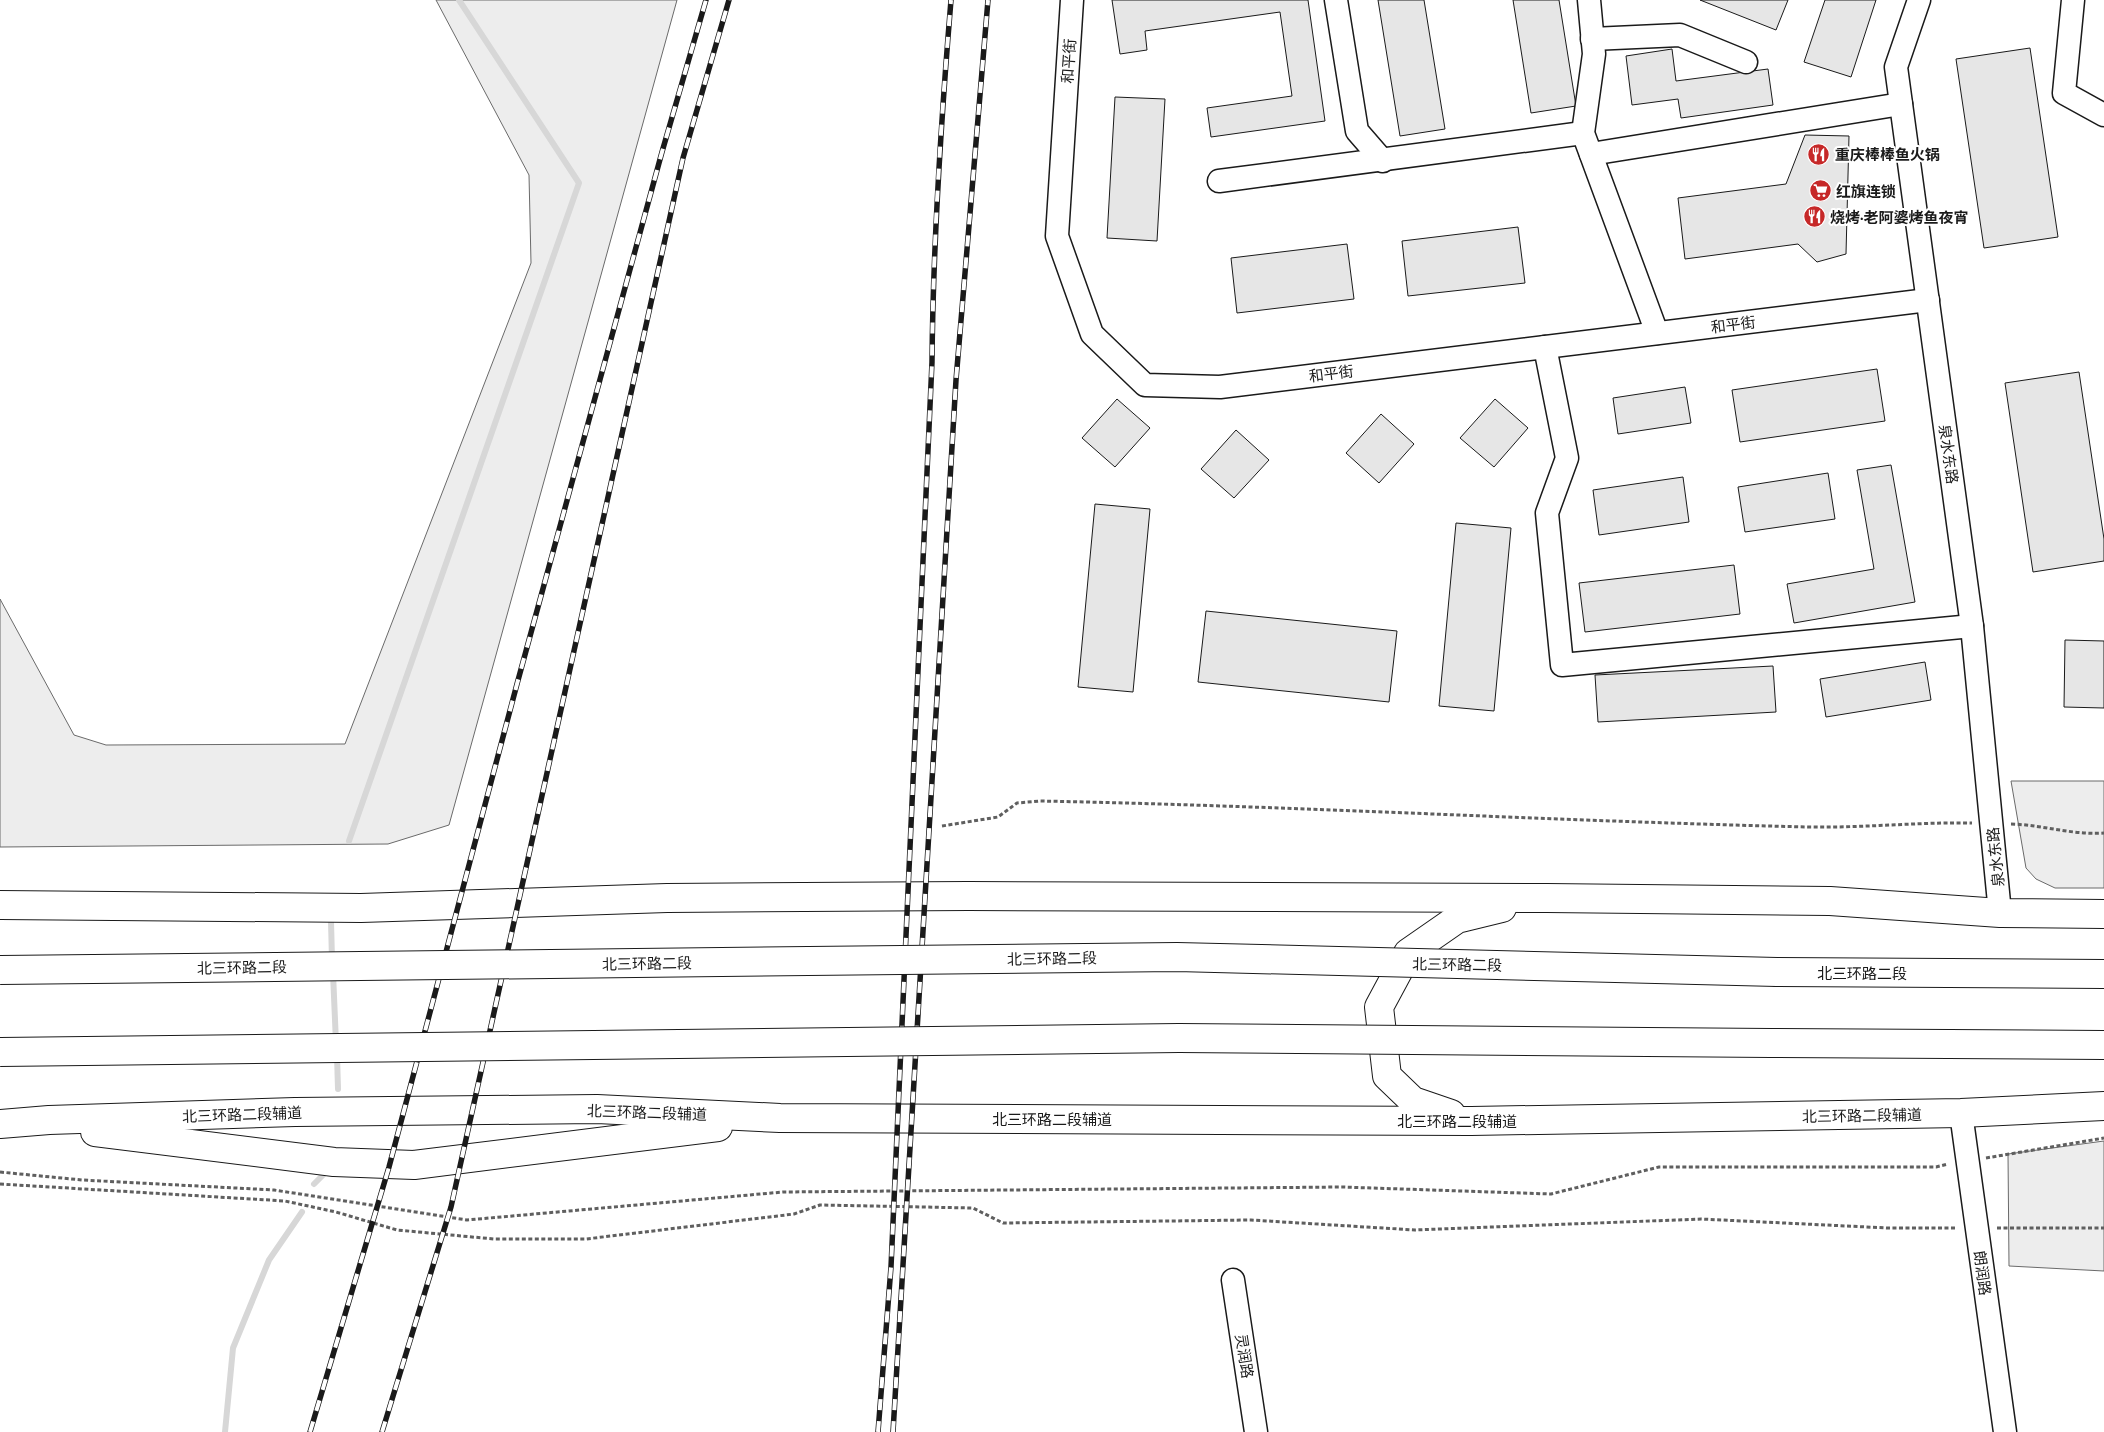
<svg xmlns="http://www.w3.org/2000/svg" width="2104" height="1432" viewBox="0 0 2104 1432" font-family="Barlow,'Noto Sans SC',sans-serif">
  <rect width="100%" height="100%" fill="#fff"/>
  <g fill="#ededed" stroke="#6a6a6a">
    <path d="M436 0H677L449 825 388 844 0 847V599L74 735 106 745 345 744 531 263 529 175Z"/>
    <path d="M2011 781H2104V888H2055L2036 879 2026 868Z"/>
    <path d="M2104 1141V1271L2009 1266 2008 1154Z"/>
  </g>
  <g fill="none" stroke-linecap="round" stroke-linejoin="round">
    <g stroke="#d7d7d7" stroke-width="6">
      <path d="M349 841 579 183 459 0"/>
      <path d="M331 921 332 960"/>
      <path d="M333 973 336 1043"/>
      <path d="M337 1055 338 1089"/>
      <path d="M314 1184 325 1173"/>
      <path d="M225 1432 233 1348 269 1260 302 1212"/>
    </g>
  </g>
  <g fill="#e6e6e6" stroke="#1a1a1a">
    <path d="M1112 0H1308L1325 121 1211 137 1207 108 1292 96 1280 12 1145 31 1147 50 1120 54Z"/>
    <path d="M1378 0H1424L1445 129 1400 136Z"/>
    <path d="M1513 0H1559L1576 106 1531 113Z"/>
    <path d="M1700 0H1788L1776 30Z"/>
    <path d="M1825 0H1876L1851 77 1804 62Z"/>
    <path d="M2030 48 2058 237 1984 248 1956 59Z"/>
    <path d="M1672 49 1676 81 1768 69 1773 105 1681 118 1678 99 1632 105 1626 56Z"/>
    <path d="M1115 97 1165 99 1157 241 1107 238Z"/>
    <path d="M1805 135 1849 136 1846 254 1817 262 1798 244 1685 259 1678 198 1786 184Z"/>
    <path d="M1518 227 1525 283 1408 296 1402 241Z"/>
    <path d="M1347 244 1354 299 1237 313 1231 258Z"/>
    <path d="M1877 369 1885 421 1740 442 1732 390Z"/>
    <path d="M2079 372 2104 539V561L2033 572 2005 383Z"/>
    <path d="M1685 387 1691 423 1618 434 1613 398Z"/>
    <path d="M1117 399 1150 428 1115 467 1082 438Z"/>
    <path d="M1495 399 1528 428 1494 467 1460 438Z"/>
    <path d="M1381 414 1414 444 1379 483 1346 453Z"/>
    <path d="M1236 430 1269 460 1234 498 1201 469Z"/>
    <path d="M1891 465 1915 602 1794 623 1787 584 1874 569 1857 470Z"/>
    <path d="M1828 473 1835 519 1745 532 1738 487Z"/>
    <path d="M1683 477 1689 522 1599 535 1593 490Z"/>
    <path d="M1095 504 1150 509 1133 692 1078 687Z"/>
    <path d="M1456 523 1511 528 1494 711 1439 706Z"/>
    <path d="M1734 565 1740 614 1585 632 1579 583Z"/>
    <path d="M1206 611 1397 631 1389 702 1198 682Z"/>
    <path d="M2065 640 2104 641V708L2064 707Z"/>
    <path d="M1925 662 1931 700 1826 717 1820 679Z"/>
    <path d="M1773 666 1776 712 1598 722 1595 675Z"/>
  </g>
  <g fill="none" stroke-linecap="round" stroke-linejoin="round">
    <defs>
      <g id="minor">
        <path d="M1072 0 1057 236 1092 334 1145 385 1220 387 1928 300"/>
        <path d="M1336 0 1357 131 1383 161"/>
        <path d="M1589 0 1594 54 1583 133 1657 333"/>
        <path d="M1919 0 1896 67 1972 626 2000 913"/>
        <path d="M2073 0 2064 93 2104 115"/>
        <path d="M1592 39 1680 35 1746 62"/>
        <path d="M1591 154 1901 104"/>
        <path d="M1219 181 1583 133"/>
        <path d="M1545 347 1567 458 1547 513 1562 665 1972 626"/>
        <path d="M1961 1113 2005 1432"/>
        <path d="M1233 1280 1256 1432"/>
      </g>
      <g id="major">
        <path d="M0 905 361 908 667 898 968 896 1547 898 1830 901 2000 913 2104 914"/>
        <path d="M1451 1114 1413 1101 1387 1076 1379 1007 1408 953 1457 919 1502 908"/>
        <path d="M0 1124 49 1120 295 1112 597 1109 780 1118 1471 1121 1961 1113 2104 1106"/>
        <path d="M95 1132 334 1162 414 1165 718 1127"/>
      </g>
      <g id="highway">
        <path d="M1777 972 2104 974"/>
        <path d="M1771 1043 2104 1045"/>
      </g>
    </defs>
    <use href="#minor" stroke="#1a1a1a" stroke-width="25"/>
    <use href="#major" stroke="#1a1a1a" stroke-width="30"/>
    <use href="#highway" stroke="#1a1a1a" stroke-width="30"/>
    <g stroke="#5f5f5f" stroke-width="3" stroke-dasharray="4 2.5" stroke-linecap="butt">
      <path d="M2011 824C2044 825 2070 835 2104 833"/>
      <path d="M942 826 998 817 1017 803 1040 801C1296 806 1552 821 1808 827 1863 828 1917 822 1972 823"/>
      <path d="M1986 1158 2104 1138"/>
      <path d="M0 1172 82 1180 274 1190 467 1220 783 1192 1342 1187 1551 1194 1659 1167H1936L1948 1164"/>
      <path d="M0 1184 285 1201 336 1212 397 1230 494 1239H586L794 1214 820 1205 973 1208 1003 1223 1251 1220 1415 1230 1701 1219 1888 1228H1956"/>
      <path d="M1997 1228H2104"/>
    </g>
    <use href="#minor" stroke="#fff" stroke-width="22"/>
    <use href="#major" stroke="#fff" stroke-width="28"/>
    <use href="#highway" stroke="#fff" stroke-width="28"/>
    <defs>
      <g id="rail">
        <path d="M310 1432 389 1167 517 684 662 152 706 0"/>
        <path d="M382 1432 451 1207 683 158 729 0"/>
        <path d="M878 1432 891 1267 932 362C933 241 941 121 951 0"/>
        <path d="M893 1432 956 380 988 0"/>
      </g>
    </defs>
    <use href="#rail" stroke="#1a1a1a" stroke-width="5.5"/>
    <use href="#rail" stroke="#fff" stroke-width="4" stroke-dasharray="11" stroke-linecap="butt"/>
    <defs>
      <g id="highway-bridge">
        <path d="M0 970 1177 957 1777 972"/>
        <path d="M0 1052 1179 1038 1771 1043"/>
      </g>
    </defs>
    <use href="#highway-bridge" stroke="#1a1a1a" stroke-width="30" stroke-linecap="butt"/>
    <use href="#highway-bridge" stroke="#fff" stroke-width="28"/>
  </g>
  <defs>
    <symbol id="restaurant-disc" viewBox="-11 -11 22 22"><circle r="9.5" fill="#c62828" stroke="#fff"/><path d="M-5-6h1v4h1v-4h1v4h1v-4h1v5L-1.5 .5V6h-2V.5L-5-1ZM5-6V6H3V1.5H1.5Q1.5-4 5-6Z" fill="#fff"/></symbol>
    <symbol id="supermarket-disc" viewBox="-11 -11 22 22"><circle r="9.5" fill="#c62828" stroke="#fff"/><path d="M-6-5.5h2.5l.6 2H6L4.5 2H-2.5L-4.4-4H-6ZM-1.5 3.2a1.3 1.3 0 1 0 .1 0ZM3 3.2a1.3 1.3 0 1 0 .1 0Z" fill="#fff"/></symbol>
  </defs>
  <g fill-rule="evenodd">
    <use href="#restaurant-disc" x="1806" y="142" width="25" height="25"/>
    <use href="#supermarket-disc" x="1808" y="178" width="25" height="25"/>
    <use href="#restaurant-disc" x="1802" y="204" width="25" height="25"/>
  </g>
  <g text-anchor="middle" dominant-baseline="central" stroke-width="4" stroke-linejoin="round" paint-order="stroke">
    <g font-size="15" fill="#1a1a1a" stroke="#fff">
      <text transform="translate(1068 61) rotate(-86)">和平街</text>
      <text transform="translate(1733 324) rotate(-7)">和平街</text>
      <text transform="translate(1331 373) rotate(-7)">和平街</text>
      <text transform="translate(1949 454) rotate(82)">泉水东路</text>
      <text transform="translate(1995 857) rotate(-96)">泉水东路</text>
      <text transform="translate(1052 958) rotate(-1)">北三环路二段</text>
      <text transform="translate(647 963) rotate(-1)">北三环路二段</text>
      <text transform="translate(1457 964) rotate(1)">北三环路二段</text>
      <text transform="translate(242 967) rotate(-1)">北三环路二段</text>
      <text x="1862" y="973">北三环路二段</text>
      <text transform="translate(647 1112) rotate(2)">北三环路二段辅道</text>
      <text transform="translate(242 1114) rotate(-2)">北三环路二段辅道</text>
      <text transform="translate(1862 1115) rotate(-1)">北三环路二段辅道</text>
      <text x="1052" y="1119">北三环路二段辅道</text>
      <text x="1457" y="1121">北三环路二段辅道</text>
      <text transform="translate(1983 1273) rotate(82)">朗润路</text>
      <text transform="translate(1245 1356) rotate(81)">灵润路</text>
    </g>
    <g font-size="15" font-weight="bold" fill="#1a1a1a" stroke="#fff" text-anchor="start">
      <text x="1835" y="154">重庆棒棒鱼火锅</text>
      <text x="1836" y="191">红旗连锁</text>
      <text x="1830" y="217">烧烤·老阿婆烤鱼夜宵</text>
    </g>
  </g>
</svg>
